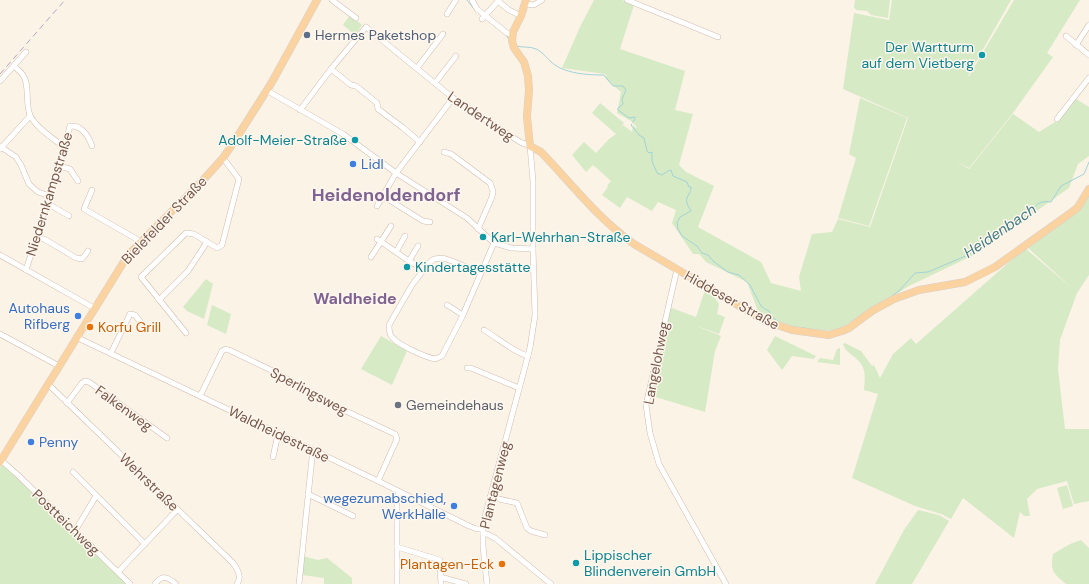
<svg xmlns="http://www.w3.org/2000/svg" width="1089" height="584" viewBox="0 0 1089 584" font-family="'DM Sans',sans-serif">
  <rect width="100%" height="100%" fill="#fcf3e7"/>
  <g fill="#d6eac5">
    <path d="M594 0H622L634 5 620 49 685 71 675 110 693 114 679 165 686 172 714 186 698 227 761 262 771 283 801 291 799 277 812 234 832 232 838 219 870 227 908 118 843 89 854 13 889 20 892 0H1011L968 76H969L1014 0H1080L1047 53 1053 57 1013 113 969 168 955 160 969 169 1013 114 1039 132 1058 120 1076 99 1089 107V156L1078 164 1069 188 976 254 909 286 836 331 799 329 759 314 747 282 706 262 699 254H693L672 223 676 210 658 202 652 211 627 197 620 208 602 195 608 187 607 186 611 181 593 165 586 172 572 155 584 142 596 153 609 139 616 134 592 113 600 103 624 123 616 133 623 125 632 132 633 125 636 128 637 127 631 121 617 113 621 92 607 80 604 76H607L605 74 562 68 580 27Z"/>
    <path d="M855 0H890L888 18 871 15 867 11 856 10 854 7Z"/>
    <path d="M350 15 362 25 355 35 343 25Z"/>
    <path d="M860 98 907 118 869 226 838 218 856 158 849 154Z"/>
    <path d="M1089 192V275L1077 293 1060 340 1058 369 1065 429H1089V501L1074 504 1067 481 1037 489 1027 499 1030 516H1024L1020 512 1014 538 963 498 951 519 941 514 915 506 852 478 878 394 864 390C865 375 867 366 853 356 848 352 845 350 843 344L845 343 861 351 872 366 874 365 880 378 893 354 911 338 916 344 1025 248 1073 289 1027 247 1079 207Z"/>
    <path d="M206 279 213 284 204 319 187 311 183 307Z"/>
    <path d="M705 290 713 295 719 304 717 314 725 317 719 334 694 325 721 336 715 351 705 412 649 395 669 307 696 317Z"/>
    <path d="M212 305 231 314 226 334 207 325Z"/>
    <path d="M381 336 407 351 392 385 361 369Z"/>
    <path d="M775 336 816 356 814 359 792 356 782 370 767 350Z"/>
    <path d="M840 348V365L817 362 820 358 833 360 837 349Z"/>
    <path d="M2 464 122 579 126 584H0V468Z"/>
    <path d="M1067 485 1073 506 1063 509 1057 488Z"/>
    <path d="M918 510 939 515 949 521 912 584H875L904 530Z"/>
    <path d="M1081 540 1089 548V584H1066C1053 573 1050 571 1053 554L1070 544Z"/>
    <path d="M303 556 318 560 327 558 352 578V584H324V578L302 575Z"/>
  </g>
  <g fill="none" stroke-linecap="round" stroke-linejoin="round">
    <g stroke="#a2d3d8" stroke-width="1">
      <path d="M467 0 474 9"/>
      <path d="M493 25 500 30"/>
      <path d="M506 35 510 41"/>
      <path d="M517 46C523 48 530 46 536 49 543 52 548 60 555 65 568 74 589 75 604 75L613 86H623L626 90 622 99 623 104 618 108V110L629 118 635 117V119L633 122"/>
      <path d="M632 124 631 125 639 135 644 138 647 151 649 153 652 152V161L657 173 662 175 668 171 671 170 673 176 687 182 689 187H691C691 197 681 196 691 211L680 217 677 223 678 229 682 236 697 246 702 253 708 255 713 261 728 272 739 275 750 285 761 306 765 309 769 311 772 317 780 323"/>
      <path d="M892 296 900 290 915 273 928 272 968 255 1006 225 1034 208C1038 202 1043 201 1051 202L1061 186 1084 174 1089 162"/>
      <path d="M792 327 805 328"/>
    </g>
    <defs>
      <g id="minor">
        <path d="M332 0 356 18"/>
        <path d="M472 0 477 9 507 33 512 35"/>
        <path d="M627 0 718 37"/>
        <path d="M498 1 509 10 521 16"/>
        <path d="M525 4 534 5 542 0"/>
        <path d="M447 14 456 0"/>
        <path d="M482 19 499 0"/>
        <path d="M1066 36 1089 55"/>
        <path d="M1076 45 1089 25"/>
        <path d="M14 66C17 69 21 72 23 75 30 85 25 103 30 115 34 126 55 140 64 147"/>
        <path d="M417 68 443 34"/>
        <path d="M331 69 351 85 356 86 377 103 378 109 402 127 420 142"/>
        <path d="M0 81 26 52"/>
        <path d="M435 83 456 56"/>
        <path d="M266 90 343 134 396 173 467 218 494 243 511 248 533 249"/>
        <path d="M300 110 331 69 366 27 453 98 520 142 530 146 533 181V249L535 315 530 348 483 524V546L487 584"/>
        <path d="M1057 119 1089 78"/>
        <path d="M1 147 16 157 21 165 29 184 38 192 50 196"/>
        <path d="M0 149 30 116"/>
        <path d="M444 152 451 154 490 183 493 191 492 197 478 229"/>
        <path d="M59 166 70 169 78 181"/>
        <path d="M92 190 84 209 140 241"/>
        <path d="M383 196 423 221 430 222"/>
        <path d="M47 203 69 216"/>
        <path d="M377 206 396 173 453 98"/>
        <path d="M36 238 44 239 76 258 82 259 88 251"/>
        <path d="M377 239 409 261 424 269"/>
        <path d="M396 252 405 236"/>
        <path d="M0 255 94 308"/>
        <path d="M371 257 391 226"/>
        <path d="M409 261 418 246"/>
        <path d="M677 269 646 405 650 433 659 464 726 584"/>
        <path d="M26 270 59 166 70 126C82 125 88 135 92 146"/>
        <path d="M481 273 462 317 442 356 435 359C425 357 398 345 392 337 389 334 389 329 389 325L412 285 429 263 434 259 443 258 452 261 481 273 494 243"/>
        <path d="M159 300 188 271 207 242"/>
        <path d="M447 305 463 315"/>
        <path d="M484 330C498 338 513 352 528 356"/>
        <path d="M186 333 141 277 186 233 194 234 217 248 222 245 239 179 223 158"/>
        <path d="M0 334 59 366"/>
        <path d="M76 337 378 481 469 526 477 529H482"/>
        <path d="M111 353 130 314 135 315 142 324"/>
        <path d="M467 368H471L519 388"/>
        <path d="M48 384 233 563C238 570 242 577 237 584"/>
        <path d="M200 396 222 351 226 349 229 350 273 371 333 405 395 434 397 439 378 481"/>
        <path d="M67 403 82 383 85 381 89 382 167 438"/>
        <path d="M273 457 278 434"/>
        <path d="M1 460 19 476 130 584"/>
        <path d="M73 472 145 544"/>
        <path d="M308 494 353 516"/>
        <path d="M490 497 517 503 527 528 531 531 545 535"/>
        <path d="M75 531 96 496"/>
        <path d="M483 534H487L495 538 551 584"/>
        <path d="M397 547 440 560 441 584"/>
        <path d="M118 572 177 510"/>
        <path d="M440 577 466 584"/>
        <path d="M155 584C162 575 167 576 176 584"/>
        <path d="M299 584 312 458 314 451"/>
        <path d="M397 584V499L399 492"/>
      </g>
      <g id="major">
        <path d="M526 0 521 16 513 32 512 41 514 48 524 62 528 76 529 90 527 117 530 146 541 152C571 183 598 219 634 244L765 321 792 330 829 335 842 331 849 328 872 311 894 299 919 290 965 282 995 267 1072 212 1078 207 1089 189"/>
        <path d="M0 462 128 255 204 179 223 158 234 142 272 82 317 0"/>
      </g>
    </defs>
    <use href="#minor" stroke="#d0bcaf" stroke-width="6"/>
    <use href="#major" stroke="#d9d0cd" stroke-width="8"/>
    <use href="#minor" stroke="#fff" stroke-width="5"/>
    <use href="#major" stroke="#fad3a1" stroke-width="7"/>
    <path stroke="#b5a5c6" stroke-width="1" stroke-dasharray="6 4" stroke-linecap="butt" d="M0 74 65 0"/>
  </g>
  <circle fill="#5c6f8a" stroke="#fff7ed" stroke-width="1.5" cx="307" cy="35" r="4"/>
  <g fill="#0f9aa8" stroke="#fff7ed" stroke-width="1.5">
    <circle cx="982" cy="55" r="4"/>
    <circle cx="355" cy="140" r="4"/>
    <circle cx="483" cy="237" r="4"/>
    <circle cx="407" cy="267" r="4"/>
    <circle cx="576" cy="563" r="4"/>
  </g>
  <g fill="#3f7fe0" stroke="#fff7ed" stroke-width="1.5">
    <circle cx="353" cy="164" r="4"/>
    <circle cx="78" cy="316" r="4"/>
    <circle cx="31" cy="442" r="4"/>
    <circle cx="454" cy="506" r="4"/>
  </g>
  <g fill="#e8710a" stroke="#fff7ed" stroke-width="1.5">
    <circle cx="90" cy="327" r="4"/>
    <circle cx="502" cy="564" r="4"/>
  </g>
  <circle fill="#6b7280" stroke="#fff7ed" stroke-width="1.5" cx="398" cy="405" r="4"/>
  <g text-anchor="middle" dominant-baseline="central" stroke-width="3" stroke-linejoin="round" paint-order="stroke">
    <g font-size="14" fill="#4e5e75" stroke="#fff7ed" text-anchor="start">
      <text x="315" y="35">Hermes Paketshop</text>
    </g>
    <g font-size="14" fill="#0d838f" stroke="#fff7ed" text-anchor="start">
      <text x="974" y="47" text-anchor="end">Der Wartturm<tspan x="974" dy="16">auf dem Vietberg</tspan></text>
      <text x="347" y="140" text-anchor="end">Adolf-Meier-Straße</text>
      <text x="491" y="237">Karl-Wehrhan-Straße</text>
      <text x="415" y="267">Kindertagesstätte</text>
      <text x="584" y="555">Lippischer<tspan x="584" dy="16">Blindenverein GmbH</tspan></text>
    </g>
    <g font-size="14" fill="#76584b" stroke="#fff7ed">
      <text transform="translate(481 116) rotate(34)">Landertweg</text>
      <text transform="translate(49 194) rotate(-73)">Niedernkampstraße</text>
      <text transform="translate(164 220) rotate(-46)">Bielefelder Straße</text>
      <text transform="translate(732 300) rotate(29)">Hiddeser Straße</text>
      <text transform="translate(656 363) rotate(-79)">Langelohweg</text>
      <text transform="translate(309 391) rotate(28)">Sperlingsweg</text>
      <text transform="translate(124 408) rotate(36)">Falkenweg</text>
      <text transform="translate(279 434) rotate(26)">Waldheidestraße</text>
      <text transform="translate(149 482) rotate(44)">Wehrstraße</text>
      <text transform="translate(495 485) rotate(-76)">Plantagenweg</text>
      <text transform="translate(66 522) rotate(44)">Postteichweg</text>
    </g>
    <g font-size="14" fill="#366cbe" stroke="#fff7ed" text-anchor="start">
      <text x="361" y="164">Lidl</text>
      <text x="70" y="308" text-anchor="end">Autohaus<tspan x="70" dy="16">Rifberg</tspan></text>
      <text x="39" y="442">Penny</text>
      <text x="446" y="498" text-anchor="end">wegezumabschied,<tspan x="446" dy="16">WerkHalle</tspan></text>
    </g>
    <g font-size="14" fill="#c56008" stroke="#fff7ed" text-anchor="start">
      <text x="98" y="327">Korfu Grill</text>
      <text x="494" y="564" text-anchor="end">Plantagen-Eck</text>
    </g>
    <g font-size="14" fill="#5b616d" stroke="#fff7ed" text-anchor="start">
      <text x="406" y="405">Gemeindehaus</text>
    </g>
    <g font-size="15" font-style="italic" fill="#427b82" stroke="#fff7ed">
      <text transform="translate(1000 231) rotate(-34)">Heidenbach</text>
    </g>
    <g font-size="16" font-weight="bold" fill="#7f6392" stroke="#fff7ed">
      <text x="355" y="298">Waldheide</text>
    </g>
    <g font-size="18" font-weight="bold" fill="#7f6392" stroke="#fff7ed">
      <text x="386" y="195">Heidenoldendorf</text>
    </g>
  </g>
</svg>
